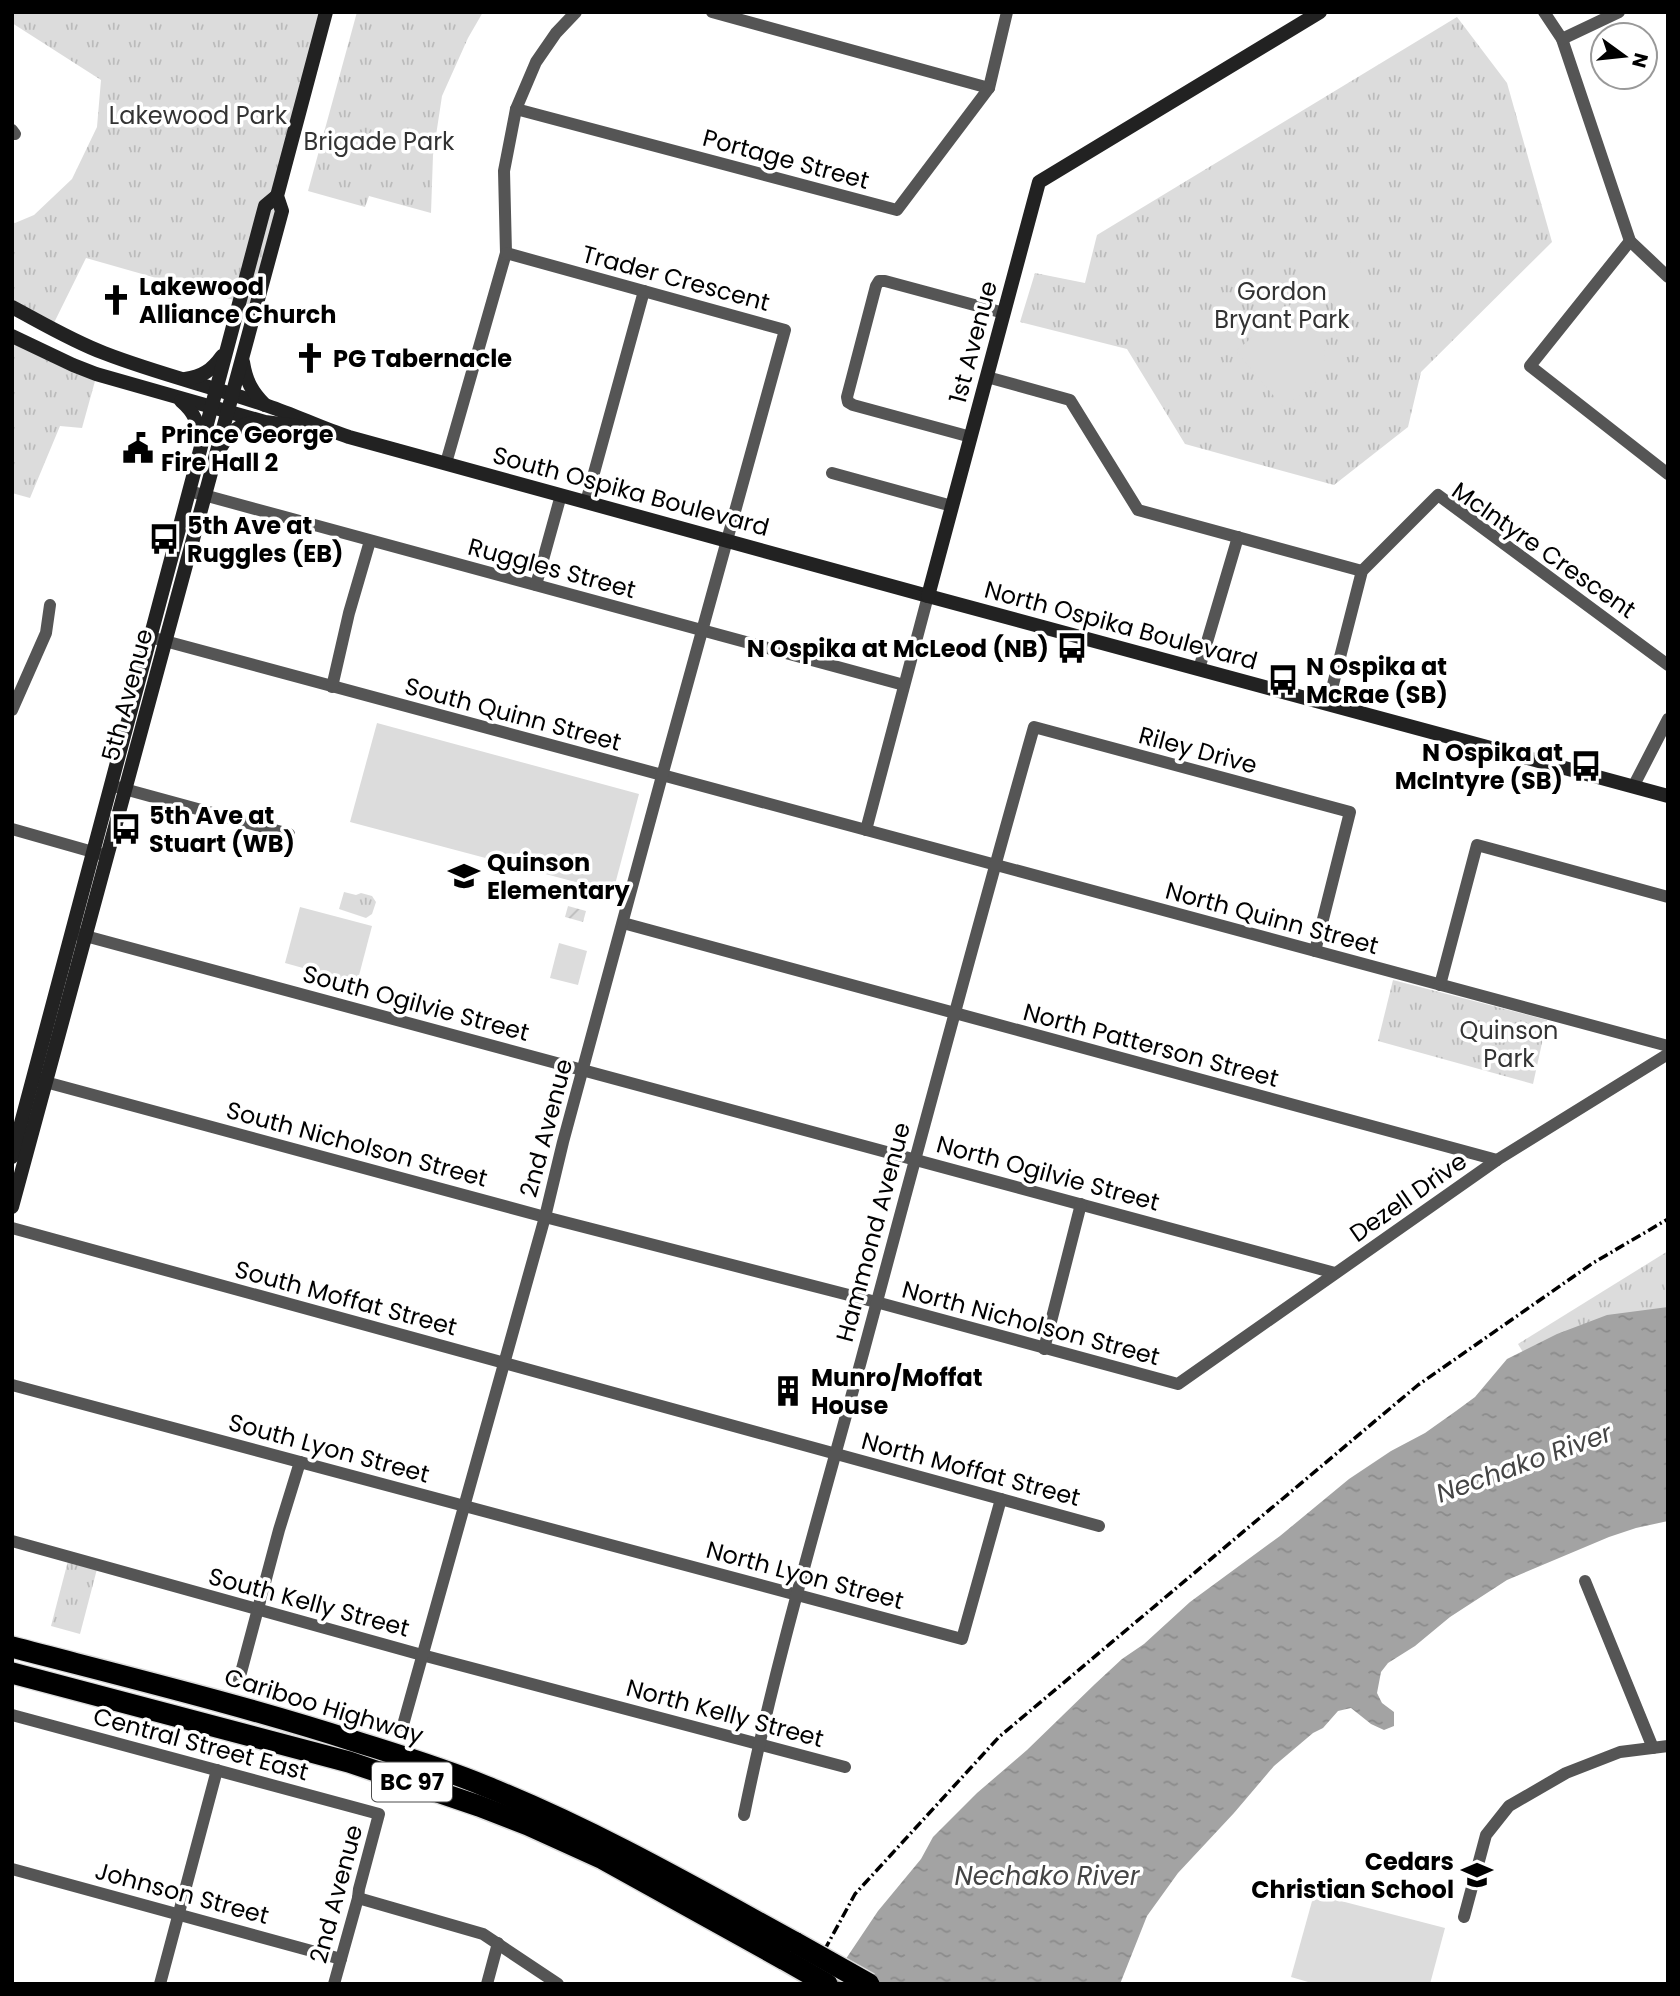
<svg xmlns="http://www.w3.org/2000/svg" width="1680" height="1996" viewBox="0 0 1680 1996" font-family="Poppins,sans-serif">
  <defs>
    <pattern id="grass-tufts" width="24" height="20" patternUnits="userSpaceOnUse" patternTransform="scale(1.75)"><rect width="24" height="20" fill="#dcdcdc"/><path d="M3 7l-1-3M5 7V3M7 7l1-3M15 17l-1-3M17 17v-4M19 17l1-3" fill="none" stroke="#bbb"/></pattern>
    <pattern id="garden-furrows" width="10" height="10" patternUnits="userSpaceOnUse" patternTransform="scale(1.75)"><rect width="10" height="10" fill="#dcdcdc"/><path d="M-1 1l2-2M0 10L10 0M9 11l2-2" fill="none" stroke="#bbb"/></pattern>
    <pattern id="water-ripples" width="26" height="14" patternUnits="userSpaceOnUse" patternTransform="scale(1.75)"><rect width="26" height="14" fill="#a3a3a3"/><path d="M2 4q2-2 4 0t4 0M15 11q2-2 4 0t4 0" fill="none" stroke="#8b8b8b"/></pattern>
  </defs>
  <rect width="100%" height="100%" fill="#fff"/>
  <g fill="url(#grass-tufts)">
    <path d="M12 12H330L251 305 86 258 49 333 12 310V222L15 223 34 215 72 179 97 127 101 80 12 23Z"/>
    <path d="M357 12H483L468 38 442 96 433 155 431 213 369 196 365 207 308 191Z"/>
    <path d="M1457 17 1507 83 1552 242 1421 372 1408 427 1334 485 1185 444 1127 349 1020 322 1035 273 1085 283 1097 235Z"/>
    <path d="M12 340 95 381 82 428 60 426 30 498 12 493Z"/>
    <path d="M344 892 356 895 361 893 372 896 376 902 372 914 366 918 339 909Z"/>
    <path d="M1393 980 1547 1020 1533 1084 1378 1041Z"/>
    <path d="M1668 1251V1335L1532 1367 1518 1344Z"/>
    <path d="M68 1561 97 1569 80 1634 51 1626Z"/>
  </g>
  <path fill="url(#garden-furrows)" d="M568 906 586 911 583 922 565 917Z"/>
  <g fill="#dcdcdc">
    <path d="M1335 245 1373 288 1342 315 1305 272Z"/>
    <path d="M1296 300 1314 323 1324 342 1325 361 1319 379 1284 408 1236 351Z"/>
    <path d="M377 723 639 794 613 892 350 822Z"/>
    <path d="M300 907 372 926 357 983 285 963Z"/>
    <path d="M559 943 587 951 578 985 550 978Z"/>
    <path d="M1314 1894 1445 1928 1430 1984H1315L1291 1977Z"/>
  </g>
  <path fill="url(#water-ripples)" d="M1668 1307V1521L1636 1528 1609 1537 1507 1580 1450 1617 1415 1646 1388 1663 1381 1672 1377 1693 1382 1703 1394 1712V1726L1384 1730 1371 1724 1351 1708 1338 1711 1323 1728 1313 1733 1274 1766 1234 1813 1178 1873 1147 1916 1120 1984H829L878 1911 921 1859 933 1837 977 1793 1027 1750 1095 1684 1122 1659 1144 1644 1190 1602 1280 1536 1349 1479 1391 1451 1425 1433 1456 1411 1475 1397 1507 1359 1557 1334 1607 1315Z"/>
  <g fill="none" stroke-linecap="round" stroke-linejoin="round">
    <defs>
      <g id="highway">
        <path d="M12 1647C127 1677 242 1705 354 1741 398 1755 442 1768 485 1786 593 1829 694 1887 796 1943"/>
        <path d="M12 1673 349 1762 479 1806 528 1825 603 1859 785 1960"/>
      </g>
    </defs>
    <use href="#highway" stroke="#dbdbdb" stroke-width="24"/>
    <g stroke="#555" stroke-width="12">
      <path d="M712 12 989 88"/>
      <path d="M1544 12 1562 39 1630 241 1668 277"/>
      <path d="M1562 39 1619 12"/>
      <path d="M516 109 897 210 989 88 1007 12"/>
      <path d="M12 130 15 134"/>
      <path d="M1630 241 1530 366 1668 474"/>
      <path d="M987 377 1070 400 1138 510 1362 571"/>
      <path d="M971 437 853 405 848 402 847 397 876 286 879 281H885L1004 313"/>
      <path d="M446 463 506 253 504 171 516 109 536 62 556 33 576 12"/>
      <path d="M832 473 952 506"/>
      <path d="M189 491 904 685"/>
      <path d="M586 502 644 291"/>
      <path d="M536 585 561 495"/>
      <path d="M150 637 1668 1046"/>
      <path d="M1199 669 1238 537"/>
      <path d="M332 687 349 613 370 541"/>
      <path d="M1328 704 1362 571 1438 495 1668 665"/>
      <path d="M12 710 46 633 50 605"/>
      <path d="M117 787 289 834"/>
      <path d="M1633 787 1668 719"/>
      <path d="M12 829 107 856"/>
      <path d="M866 830 928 596"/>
      <path d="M623 923 1497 1160"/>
      <path d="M78 934 1335 1273"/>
      <path d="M1440 985 1477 845 1668 897"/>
      <path d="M38 1080 545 1217 876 1302 1178 1384 1497 1160 1668 1054"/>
      <path d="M12 1228 1099 1526"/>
      <path d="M1044 1349 1081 1204"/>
      <path d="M12 1385 962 1639 1001 1499"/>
      <path d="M12 1541 422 1655 845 1767"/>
      <path d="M1585 1581 1653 1748"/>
      <path d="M239 1680 279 1530 300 1462"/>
      <path d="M12 1715 379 1814 359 1889 358 1898 334 1984"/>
      <path d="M403 1725 545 1217 563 1142 662 776 785 330 506 253"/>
      <path d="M744 1815C775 1662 820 1512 861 1361 918 1149 974 938 1034 727L1350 812 1315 951"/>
      <path d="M12 1869 341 1959"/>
      <path d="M358 1898 483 1934 558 1984"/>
      <path d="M1464 1917 1486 1835 1509 1806 1566 1773 1620 1752 1668 1746"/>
      <path d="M160 1984 217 1770"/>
      <path d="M487 1984 498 1943"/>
    </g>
    <g stroke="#222" stroke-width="14">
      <path d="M12 307C42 323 72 341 104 353 158 374 214 387 268 406 295 415 321 428 349 437L928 596 1668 796"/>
      <path d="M12 336 73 365 96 374 265 422 304 427"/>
      <path d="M243 362C246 381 252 392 265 405"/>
      <path d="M185 379C202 377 212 370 222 356"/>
      <path d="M181 401C194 412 199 423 200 441"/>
      <path d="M221 447C230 432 239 424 257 422"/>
      <path d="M928 596 1039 182 1320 12"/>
      <path d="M12 1157 265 206 277 196"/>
      <path d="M12 1207 282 211 277 196 326 12"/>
    </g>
    <use href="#highway" stroke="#000" stroke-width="21"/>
    <path stroke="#000" stroke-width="3.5" stroke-dasharray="10 3.5 2 3.5" stroke-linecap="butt" d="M806 1984 855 1894 999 1737 1418 1385 1593 1263 1668 1219"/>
    <defs>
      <g id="highway-bridge">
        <path d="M796 1943 869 1984"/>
        <path d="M785 1960 827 1984"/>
      </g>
    </defs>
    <use href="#highway-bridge" stroke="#dbdbdb" stroke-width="24" stroke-linecap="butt"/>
    <use href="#highway-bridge" stroke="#000" stroke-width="21"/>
  </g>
  <defs>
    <symbol id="church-bare" viewBox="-9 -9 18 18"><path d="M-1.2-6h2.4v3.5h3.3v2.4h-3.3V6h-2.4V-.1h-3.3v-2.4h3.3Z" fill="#000" stroke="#fff" stroke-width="2.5" paint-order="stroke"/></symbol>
    <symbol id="civic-bare" viewBox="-9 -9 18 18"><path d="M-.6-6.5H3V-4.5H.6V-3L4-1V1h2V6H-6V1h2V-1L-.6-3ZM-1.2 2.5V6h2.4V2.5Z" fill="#000" stroke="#fff" stroke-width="2.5" paint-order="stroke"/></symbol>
    <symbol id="bus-bare" viewBox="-9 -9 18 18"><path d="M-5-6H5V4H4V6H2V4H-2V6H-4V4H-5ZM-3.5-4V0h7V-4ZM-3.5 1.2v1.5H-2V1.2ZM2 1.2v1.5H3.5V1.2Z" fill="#000" stroke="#fff" stroke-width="2.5" paint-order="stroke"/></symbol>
    <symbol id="school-bare" viewBox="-9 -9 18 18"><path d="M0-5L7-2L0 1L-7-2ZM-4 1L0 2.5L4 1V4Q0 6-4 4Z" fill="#000" stroke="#fff" stroke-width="2.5" paint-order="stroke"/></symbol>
    <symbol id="building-bare" viewBox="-9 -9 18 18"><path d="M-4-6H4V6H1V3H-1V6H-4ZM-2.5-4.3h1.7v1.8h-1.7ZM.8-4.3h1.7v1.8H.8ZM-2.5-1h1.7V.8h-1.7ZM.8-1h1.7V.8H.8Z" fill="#000" stroke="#fff" stroke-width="2.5" paint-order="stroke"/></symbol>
  </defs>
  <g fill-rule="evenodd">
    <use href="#church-bare" x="94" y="278" width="44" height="44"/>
    <use href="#church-bare" x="288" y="336" width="44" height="44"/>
    <use href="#civic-bare" x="116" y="426" width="44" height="44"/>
    <use href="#bus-bare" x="142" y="517" width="44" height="44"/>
    <use href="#bus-bare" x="1050" y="626" width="44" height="44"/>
    <use href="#bus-bare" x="1261" y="658" width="44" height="44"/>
    <use href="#bus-bare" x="1564" y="744" width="44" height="44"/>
    <use href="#bus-bare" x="104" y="807" width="44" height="44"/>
    <use href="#school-bare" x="442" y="854" width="44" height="44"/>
    <use href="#building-bare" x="766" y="1369" width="44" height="44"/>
    <use href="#school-bare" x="1455" y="1853" width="44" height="44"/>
  </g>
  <g text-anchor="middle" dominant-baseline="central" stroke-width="7" stroke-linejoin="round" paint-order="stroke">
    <rect fill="#fff" stroke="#4c4c4c" stroke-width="2" x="372" y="1762.5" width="80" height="39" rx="5"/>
    <g font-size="23" font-weight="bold" fill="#000">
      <text x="412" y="1782">BC 97</text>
    </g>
    <g font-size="24" fill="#333" stroke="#fff">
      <text x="198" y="115">Lakewood Park</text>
      <text x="379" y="141">Brigade Park</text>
      <text x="1282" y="291">Gordon<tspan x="1282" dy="28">Bryant Park</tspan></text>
      <text x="1509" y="1030">Quinson<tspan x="1509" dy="28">Park</tspan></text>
    </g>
    <g font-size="24" fill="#000" stroke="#fff">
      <text transform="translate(786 159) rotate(15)">Portage Street</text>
      <text transform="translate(676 278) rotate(15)">Trader Crescent</text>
      <text transform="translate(973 342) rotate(-75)">1st Avenue</text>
      <text transform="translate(631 491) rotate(15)">South Ospika Boulevard</text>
      <text transform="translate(1544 550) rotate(35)">McIntyre Crescent</text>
      <text transform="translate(552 568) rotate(15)">Ruggles Street</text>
      <text transform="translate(1121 625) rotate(15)">North Ospika Boulevard</text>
      <text transform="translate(127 695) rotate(-75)">5th Avenue</text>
      <text transform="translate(513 714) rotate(15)">South Quinn Street</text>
      <text transform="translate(1198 750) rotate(15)">Riley Drive</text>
      <text transform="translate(1272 918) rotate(15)">North Quinn Street</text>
      <text transform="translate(416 1003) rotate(15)">South Ogilvie Street</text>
      <text transform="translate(1151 1045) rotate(15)">North Patterson Street</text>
      <text transform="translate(546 1128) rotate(-75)">2nd Avenue</text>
      <text transform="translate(357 1144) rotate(15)">South Nicholson Street</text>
      <text transform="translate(1048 1173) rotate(15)">North Ogilvie Street</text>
      <text transform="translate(1408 1197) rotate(-35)">Dezell Drive</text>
      <text transform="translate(873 1232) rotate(-75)">Hammond Avenue</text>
      <text transform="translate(346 1298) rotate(15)">South Moffat Street</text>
      <text transform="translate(1031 1323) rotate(15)">North Nicholson Street</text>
      <text transform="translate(329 1448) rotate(15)">South Lyon Street</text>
      <text transform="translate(971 1469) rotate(15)">North Moffat Street</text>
      <text transform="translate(805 1575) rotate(15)">North Lyon Street</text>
      <text transform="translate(309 1602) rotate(15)">South Kelly Street</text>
      <text transform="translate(324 1706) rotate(17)">Cariboo Highway</text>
      <text transform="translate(725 1713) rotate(15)">North Kelly Street</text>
      <text transform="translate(201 1744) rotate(15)">Central Street East</text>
      <text transform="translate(182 1893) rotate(15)">Johnson Street</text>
      <text transform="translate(336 1894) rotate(-75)">2nd Avenue</text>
    </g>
    <g font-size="24" font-weight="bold" fill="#000" stroke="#fff" text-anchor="start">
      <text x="139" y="286">Lakewood<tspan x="139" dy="28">Alliance Church</tspan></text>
      <text x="333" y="358">PG Tabernacle</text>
      <text x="161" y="434">Prince George<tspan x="161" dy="28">Fire Hall 2</tspan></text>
      <text x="187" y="525">5th Ave at<tspan x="187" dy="28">Ruggles (EB)</tspan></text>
      <text x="1049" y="648" text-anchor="end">N Ospika at McLeod (NB)</text>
      <text x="1306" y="666">N Ospika at<tspan x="1306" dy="28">McRae (SB)</tspan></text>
      <text x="1563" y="752" text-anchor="end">N Ospika at<tspan x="1563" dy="28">McIntyre (SB)</tspan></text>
      <text x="149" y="815">5th Ave at<tspan x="149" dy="28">Stuart (WB)</tspan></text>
      <text x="487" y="862">Quinson<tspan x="487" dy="28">Elementary</tspan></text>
      <text x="811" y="1377">Munro/Moffat<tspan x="811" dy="28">House</tspan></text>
      <text x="1454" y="1861" text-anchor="end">Cedars<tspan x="1454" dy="28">Christian School</tspan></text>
    </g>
    <g font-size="26" font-style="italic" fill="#444" stroke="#fff">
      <text transform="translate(1524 1463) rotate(-20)">Nechako River</text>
      <text x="1047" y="1876">Nechako River</text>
    </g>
  </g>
  <rect width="1680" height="1996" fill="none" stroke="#000000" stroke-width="28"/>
  <g transform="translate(1624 56) rotate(105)"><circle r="33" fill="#ffffff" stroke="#999999" stroke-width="2"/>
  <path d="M0-5L12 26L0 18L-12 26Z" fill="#000000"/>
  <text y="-10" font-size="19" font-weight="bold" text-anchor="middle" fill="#000000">N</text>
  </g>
</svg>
